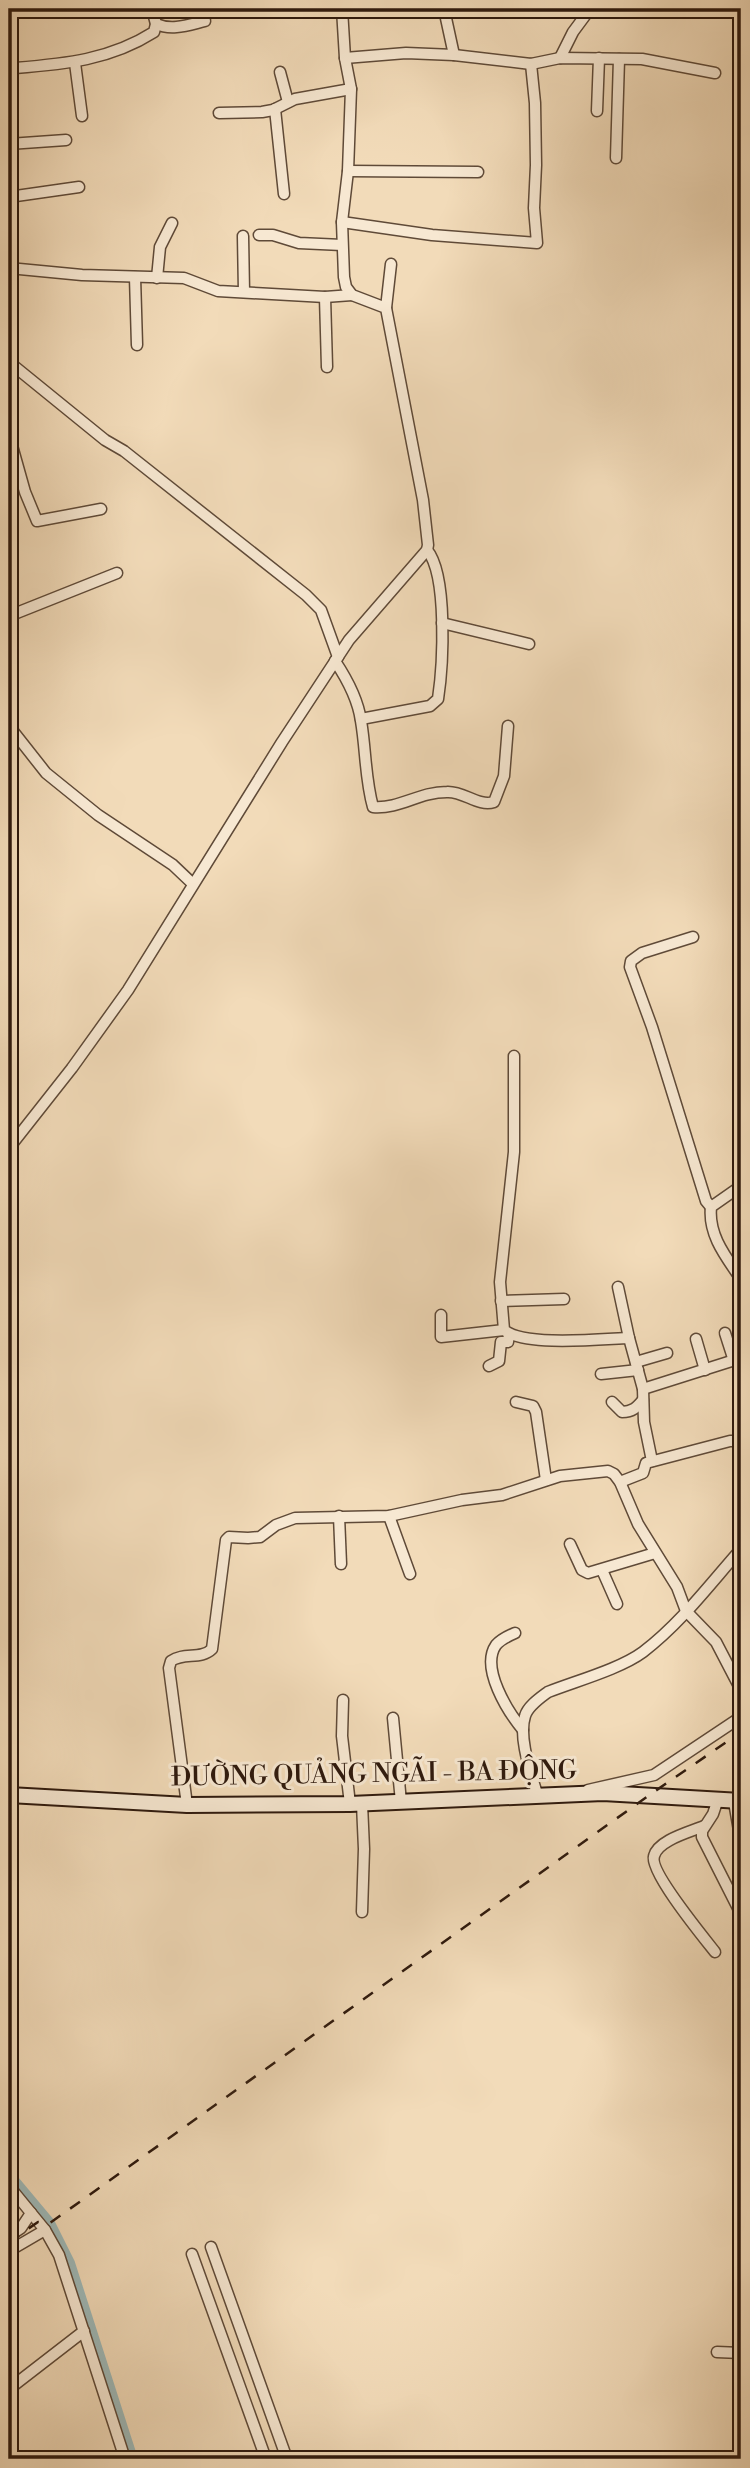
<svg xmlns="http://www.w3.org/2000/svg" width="750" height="2468" viewBox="0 0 750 2468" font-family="'Libre Bodoni',serif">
  <rect width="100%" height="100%" fill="#f2dbb9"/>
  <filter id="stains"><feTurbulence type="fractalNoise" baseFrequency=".00286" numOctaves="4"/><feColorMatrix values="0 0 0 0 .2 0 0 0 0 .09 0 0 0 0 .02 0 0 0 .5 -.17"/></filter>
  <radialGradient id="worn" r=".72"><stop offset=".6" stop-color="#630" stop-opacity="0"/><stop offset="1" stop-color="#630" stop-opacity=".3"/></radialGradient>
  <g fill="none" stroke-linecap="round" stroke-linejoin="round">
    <path stroke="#9eb9b8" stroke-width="10" d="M9 2174 50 2223 70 2263 133 2459"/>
    <defs>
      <g id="street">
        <path d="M444 9 454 55"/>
        <path d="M156 24C172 31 188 25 205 21"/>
        <path d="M345 58 406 53 454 55 531 64 560 58 642 59 715 73"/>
        <path d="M560 58 573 32 590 9"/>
        <path d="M75 63 82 116"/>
        <path d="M280 72 288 102"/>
        <path d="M9 74 15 68C65 64 110 60 154 32L156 24 152 9"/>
        <path d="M275 109 284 194"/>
        <path d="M597 111 599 58"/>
        <path d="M219 113 262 112 273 110 295 99 351 89"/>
        <path d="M9 144 66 140"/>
        <path d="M616 158 619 59"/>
        <path d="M348 171 478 172"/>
        <path d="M9 197 79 187"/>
        <path d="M342 222 432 235 537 243 534 208 536 165 535 103 531 64"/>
        <path d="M259 235H273L299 243 342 245"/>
        <path d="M243 236 244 292"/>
        <path d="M9 268 82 275 184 278 218 291 325 297 352 295"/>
        <path d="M135 277 137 345"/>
        <path d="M157 278 160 247 172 223"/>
        <path d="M325 297 327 367"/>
        <path d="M386 308 391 264"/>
        <path d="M9 362 105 440 124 451 306 595 321 610 338 657"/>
        <path d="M9 435 25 492 37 521 101 509"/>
        <path d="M9 616 117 573"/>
        <path d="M442 623 529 644"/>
        <path d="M335 661C347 679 358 699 361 721 366 750 365 779 373 807 401 809 418 792 447 792 464 791 478 807 494 802L504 776 508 726"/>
        <path d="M361 719 430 706 438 699C443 666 448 575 427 550"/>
        <path d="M9 726 46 773 98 815 173 865 193 884"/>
        <path d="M693 937 642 953 631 961 630 967 652 1027 706 1201 711 1207"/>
        <path d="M514 1056V1152L500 1282 504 1330C524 1347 602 1339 629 1338L643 1389 644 1422 652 1461"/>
        <path d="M9 1148 72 1068 128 990 282 742 349 640 427 550 428 545 423 500 386 308 352 295 346 287 344 277 342 222 348 171 351 89 345 58 342 9"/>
        <path d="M741 1186 711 1207C708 1235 726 1257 741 1279"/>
        <path d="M618 1287 629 1338"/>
        <path d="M501 1301 564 1299"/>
        <path d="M441 1315V1337L504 1330"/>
        <path d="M725 1333 734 1361"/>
        <path d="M696 1339 705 1370"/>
        <path d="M636 1362 667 1353"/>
        <path d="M489 1366 499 1361 501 1342H508L509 1334"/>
        <path d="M601 1374 638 1370"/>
        <path d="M643 1389 741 1358"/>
        <path d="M516 1402 533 1406 536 1412 546 1480"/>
        <path d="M612 1402 622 1412C633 1412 637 1407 643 1400"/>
        <path d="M620 1482 643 1473 646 1463 730 1441H741"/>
        <path d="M339 1516 341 1564"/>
        <path d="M389 1516 410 1574"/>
        <path d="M570 1544 582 1570 588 1573 655 1553"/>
        <path d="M602 1570 617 1604"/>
        <path d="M515 1633C508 1636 501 1639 496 1645 480 1668 508 1712 523 1730"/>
        <path d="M343 1700 342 1736 350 1804"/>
        <path d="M393 1718 401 1802"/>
        <path d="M588 1790 654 1775 741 1717"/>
        <path d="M537 1794C531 1773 518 1737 525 1716 528 1706 540 1698 548 1692 576 1681 620 1669 643 1652 681 1623 710 1584 741 1549"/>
        <path d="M717 1802 713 1814 702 1831V1837L741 1914"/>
        <path d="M734 1802 741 1842"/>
        <path d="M187 1805 169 1668 171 1661C184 1652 201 1660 212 1649L226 1540 229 1537 248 1538 260 1537 276 1525 295 1518 389 1516 462 1500 502 1495 560 1476 608 1471 614 1474 620 1482 638 1524 677 1587 686 1611 716 1642 741 1690"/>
        <path d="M704 1826C690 1832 658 1840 654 1856 649 1871 704 1938 715 1952"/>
        <path d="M362 1912 364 1849 362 1804"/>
        <path d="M9 2186 45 2230 59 2255 125 2459"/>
        <path d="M9 2236 21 2228 31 2213"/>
        <path d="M211 2247 287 2459"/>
        <path d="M9 2251 45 2230"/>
        <path d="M192 2254 266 2459"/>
        <path d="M717 2352 741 2353"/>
        <path d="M9 2389 84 2331"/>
      </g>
      <path id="secondary" d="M9 1795 187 1805 350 1804 603 1793 741 1801"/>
    </defs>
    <use href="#street" stroke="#5f4a38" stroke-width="13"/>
    <use href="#secondary" stroke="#2e190d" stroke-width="18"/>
    <use href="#street" stroke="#f7e8d2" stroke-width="10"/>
    <use href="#secondary" stroke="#f7e8d2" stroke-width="14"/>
    <path stroke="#2e190d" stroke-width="2.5" stroke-dasharray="12 12" stroke-linecap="butt" d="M9 2242 38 2222 50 2223 648 1796 741 1732"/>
  </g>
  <g text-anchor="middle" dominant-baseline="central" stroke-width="6" stroke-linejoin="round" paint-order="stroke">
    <g font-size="26" fill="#2e190d" stroke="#f7e8d2">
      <text transform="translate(374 1774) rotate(-1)">ĐƯỜNG QUẢNG NGÃI - BA ĐỘNG</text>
    </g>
  </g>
  <rect width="750" height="2468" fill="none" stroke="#f2dbb9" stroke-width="35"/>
  <rect x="10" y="10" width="729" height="2447" fill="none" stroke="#2e190d" stroke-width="3.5"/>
  <rect x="18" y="18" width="715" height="2433" fill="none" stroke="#2e190d" stroke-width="2"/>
  <rect width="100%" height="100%" filter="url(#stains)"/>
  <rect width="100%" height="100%" fill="url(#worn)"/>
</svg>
